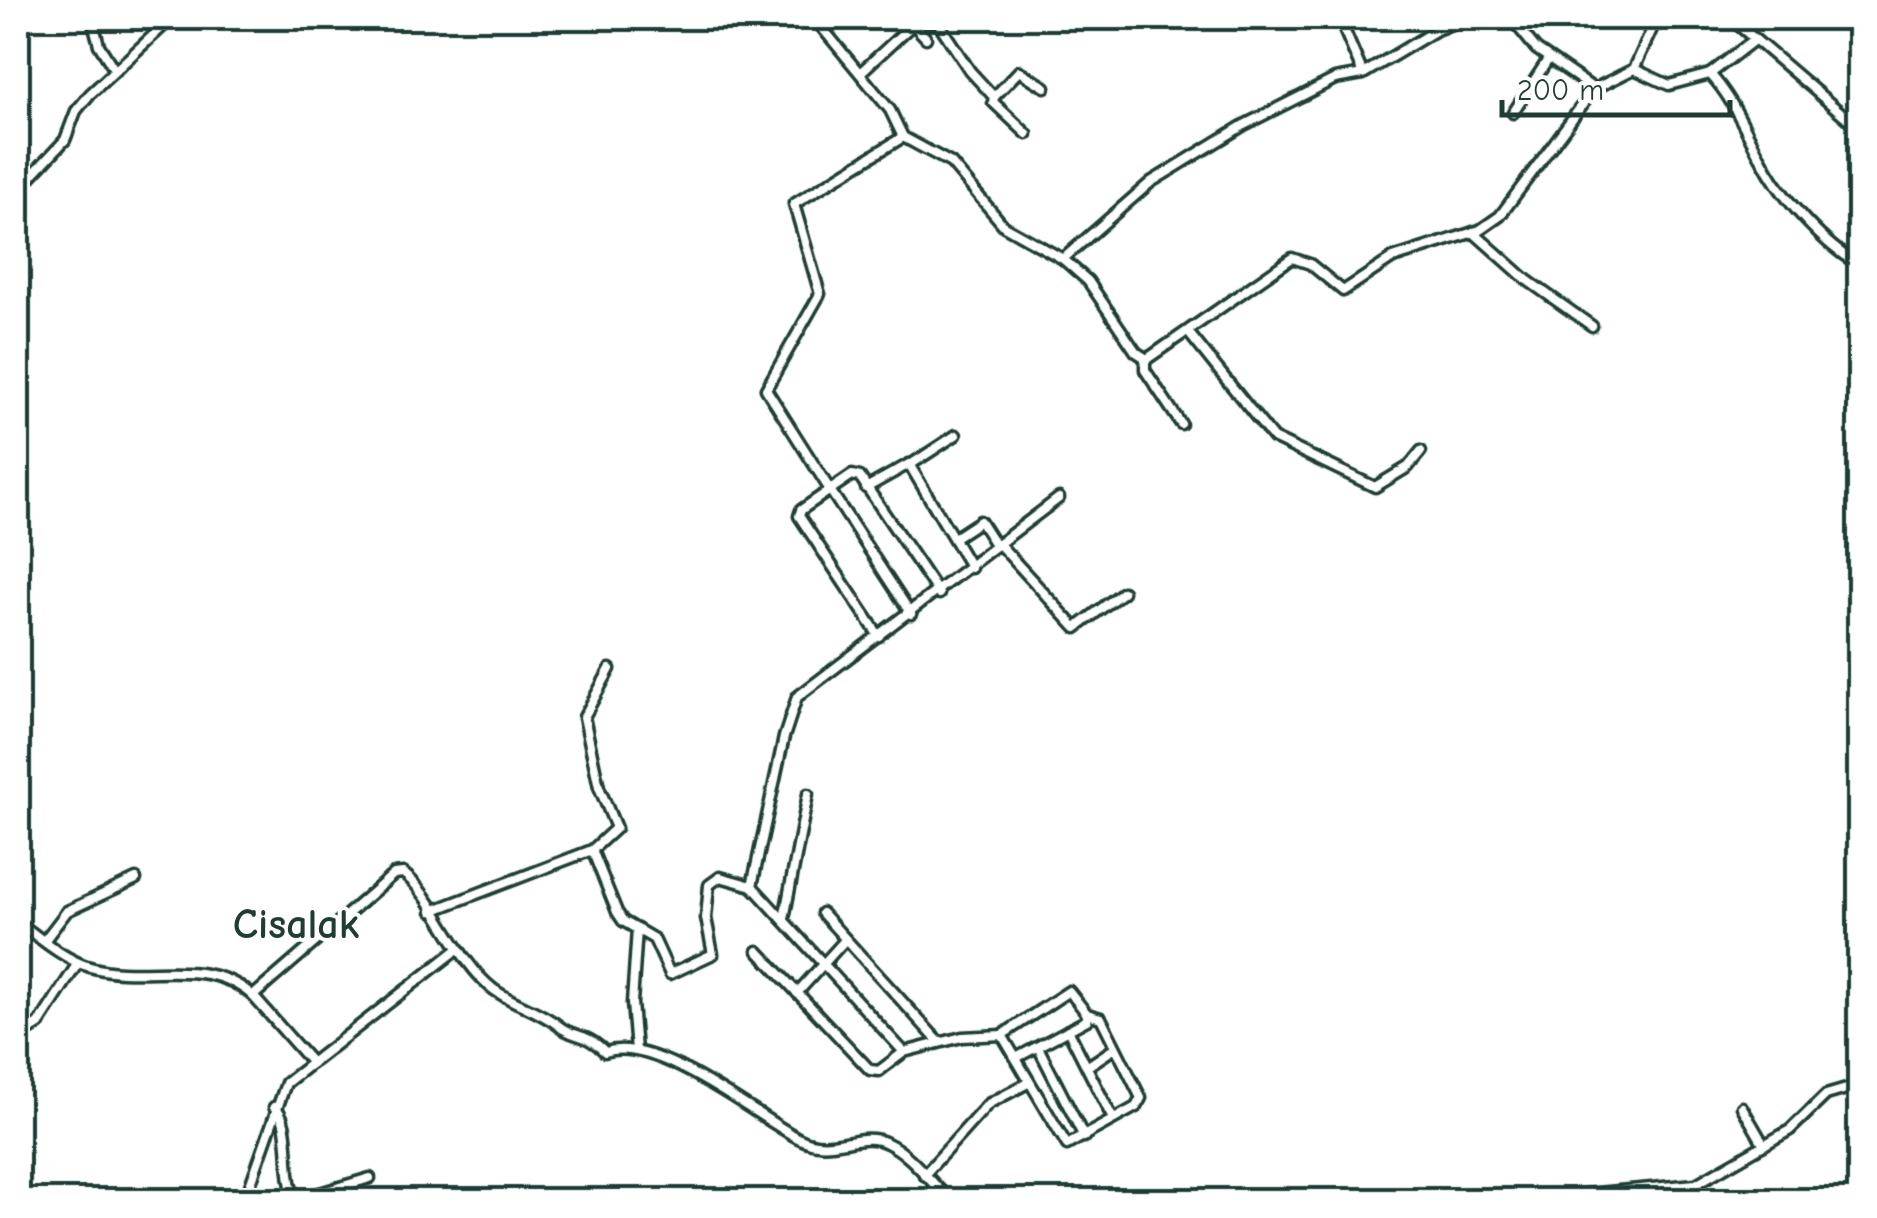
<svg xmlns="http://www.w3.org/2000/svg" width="1877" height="1218" viewBox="0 0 1877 1218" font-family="'Comic Neue',sans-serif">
  <rect width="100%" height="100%" fill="#fff"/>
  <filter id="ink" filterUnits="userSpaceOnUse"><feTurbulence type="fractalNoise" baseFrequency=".01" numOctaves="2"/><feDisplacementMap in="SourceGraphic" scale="20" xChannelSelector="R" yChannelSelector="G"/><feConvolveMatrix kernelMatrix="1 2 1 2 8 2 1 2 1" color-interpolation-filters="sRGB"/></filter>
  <g filter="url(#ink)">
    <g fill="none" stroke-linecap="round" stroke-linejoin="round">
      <defs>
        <g id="street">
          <path d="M92 18 99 45 114 69"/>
          <path d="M814 18 890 110 903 137 794 204 820 294 766 389 830 490 801 510 799 516 879 636"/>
          <path d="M1511 18 1536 49 1594 89 1634 69 1669 85 1710 74C1735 101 1745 131 1763 162 1782 198 1824 246 1860 265"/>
          <path d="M1730 18 1860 129"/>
          <path d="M1340 20 1363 74"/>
          <path d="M913 24 937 21 970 71 994 97 1019 71 1045 87"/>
          <path d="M1634 69 1657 18"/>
          <path d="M860 73 913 24 926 38"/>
          <path d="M1710 74 1754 40"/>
          <path d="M994 97 993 102 1027 134"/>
          <path d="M1513 113 1549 58"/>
          <path d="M903 137 951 163 1004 226 1063 259 1088 281 1136 352 1147 359 1292 258 1310 264 1343 291 1393 258 1480 230 1500 216 1594 89"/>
          <path d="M18 190 65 140 76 111 90 94 172 18"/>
          <path d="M1473 232 1527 280 1592 326"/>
          <path d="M1063 259 1151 182 1244 125 1335 79 1363 74 1438 29 1477 18"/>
          <path d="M1188 332 1273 438 1375 487 1408 467 1421 451"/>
          <path d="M1145 359V370L1181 424"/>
          <path d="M910 465 956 435"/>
          <path d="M866 488 909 464 971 568"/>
          <path d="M954 538 980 521 996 546"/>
          <path d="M999 544 1076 628 1123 592"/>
          <path d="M911 614 830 490 852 475 860 477 939 594"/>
          <path d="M592 850 616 828 599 787 584 717 610 669"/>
          <path d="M752 886 784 737 797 697 1059 498"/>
          <path d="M432 911 592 850 617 912 623 921 654 939 670 974 713 954 706 918 709 885 720 877 752 886 904 1052 962 1037 1002 1035 1067 1145 1136 1107 1141 1098 1101 1018 1087 1014"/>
          <path d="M822 913 939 1042"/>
          <path d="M784 919 808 794"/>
          <path d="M18 922C40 938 63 959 90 967 145 983 207 954 253 996L394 874 403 873C435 897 456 960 493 989 513 1004 539 1010 559 1026 573 1038 586 1032 605 1052 656 1035 750 1112 798 1138 832 1156 859 1129 887 1143 911 1154 931 1183 950 1200"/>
          <path d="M44 941 67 911 136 879"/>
          <path d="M758 951 870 1070 879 1071 904 1052"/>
          <path d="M797 993 845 940"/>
          <path d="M253 996 312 1063"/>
          <path d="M1068 1030 1113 1119"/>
          <path d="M1002 1035 1069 991 1087 1014V1020L1016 1058"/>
          <path d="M18 1037 39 1024 78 963"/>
          <path d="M1038 1047 1084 1137"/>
          <path d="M636 1050 632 1003 637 929"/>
          <path d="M1088 1066 1115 1048"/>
          <path d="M274 1107C294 1119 282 1177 296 1200L370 1178"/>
          <path d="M1742 1107 1764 1145"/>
          <path d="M924 1175 988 1104 1028 1083"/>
          <path d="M245 1200 286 1083 458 949"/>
          <path d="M1133 1200 1153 1195 1190 1200"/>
          <path d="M1518 1200 1696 1184 1790 1130 1826 1095 1860 1085"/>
        </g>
      </defs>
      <use href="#street" stroke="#1f3d34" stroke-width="15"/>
      <use href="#street" stroke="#fff" stroke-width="8"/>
    </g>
  </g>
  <g text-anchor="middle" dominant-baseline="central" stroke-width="8" stroke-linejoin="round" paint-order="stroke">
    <g font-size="42" font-weight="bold" fill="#1f3d34" stroke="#fff">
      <text x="296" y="924">Cisalak</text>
    </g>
  </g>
  <rect width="1877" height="1218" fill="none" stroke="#fff" stroke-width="60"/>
  <rect x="30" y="30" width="1817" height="1158" fill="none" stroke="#1f3d34" stroke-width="4" filter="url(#ink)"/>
  <path d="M1502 100v15h228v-15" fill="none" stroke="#1f3d34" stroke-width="5"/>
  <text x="1517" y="100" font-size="30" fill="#1f3d34" stroke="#ffffff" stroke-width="8" paint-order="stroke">200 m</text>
</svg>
